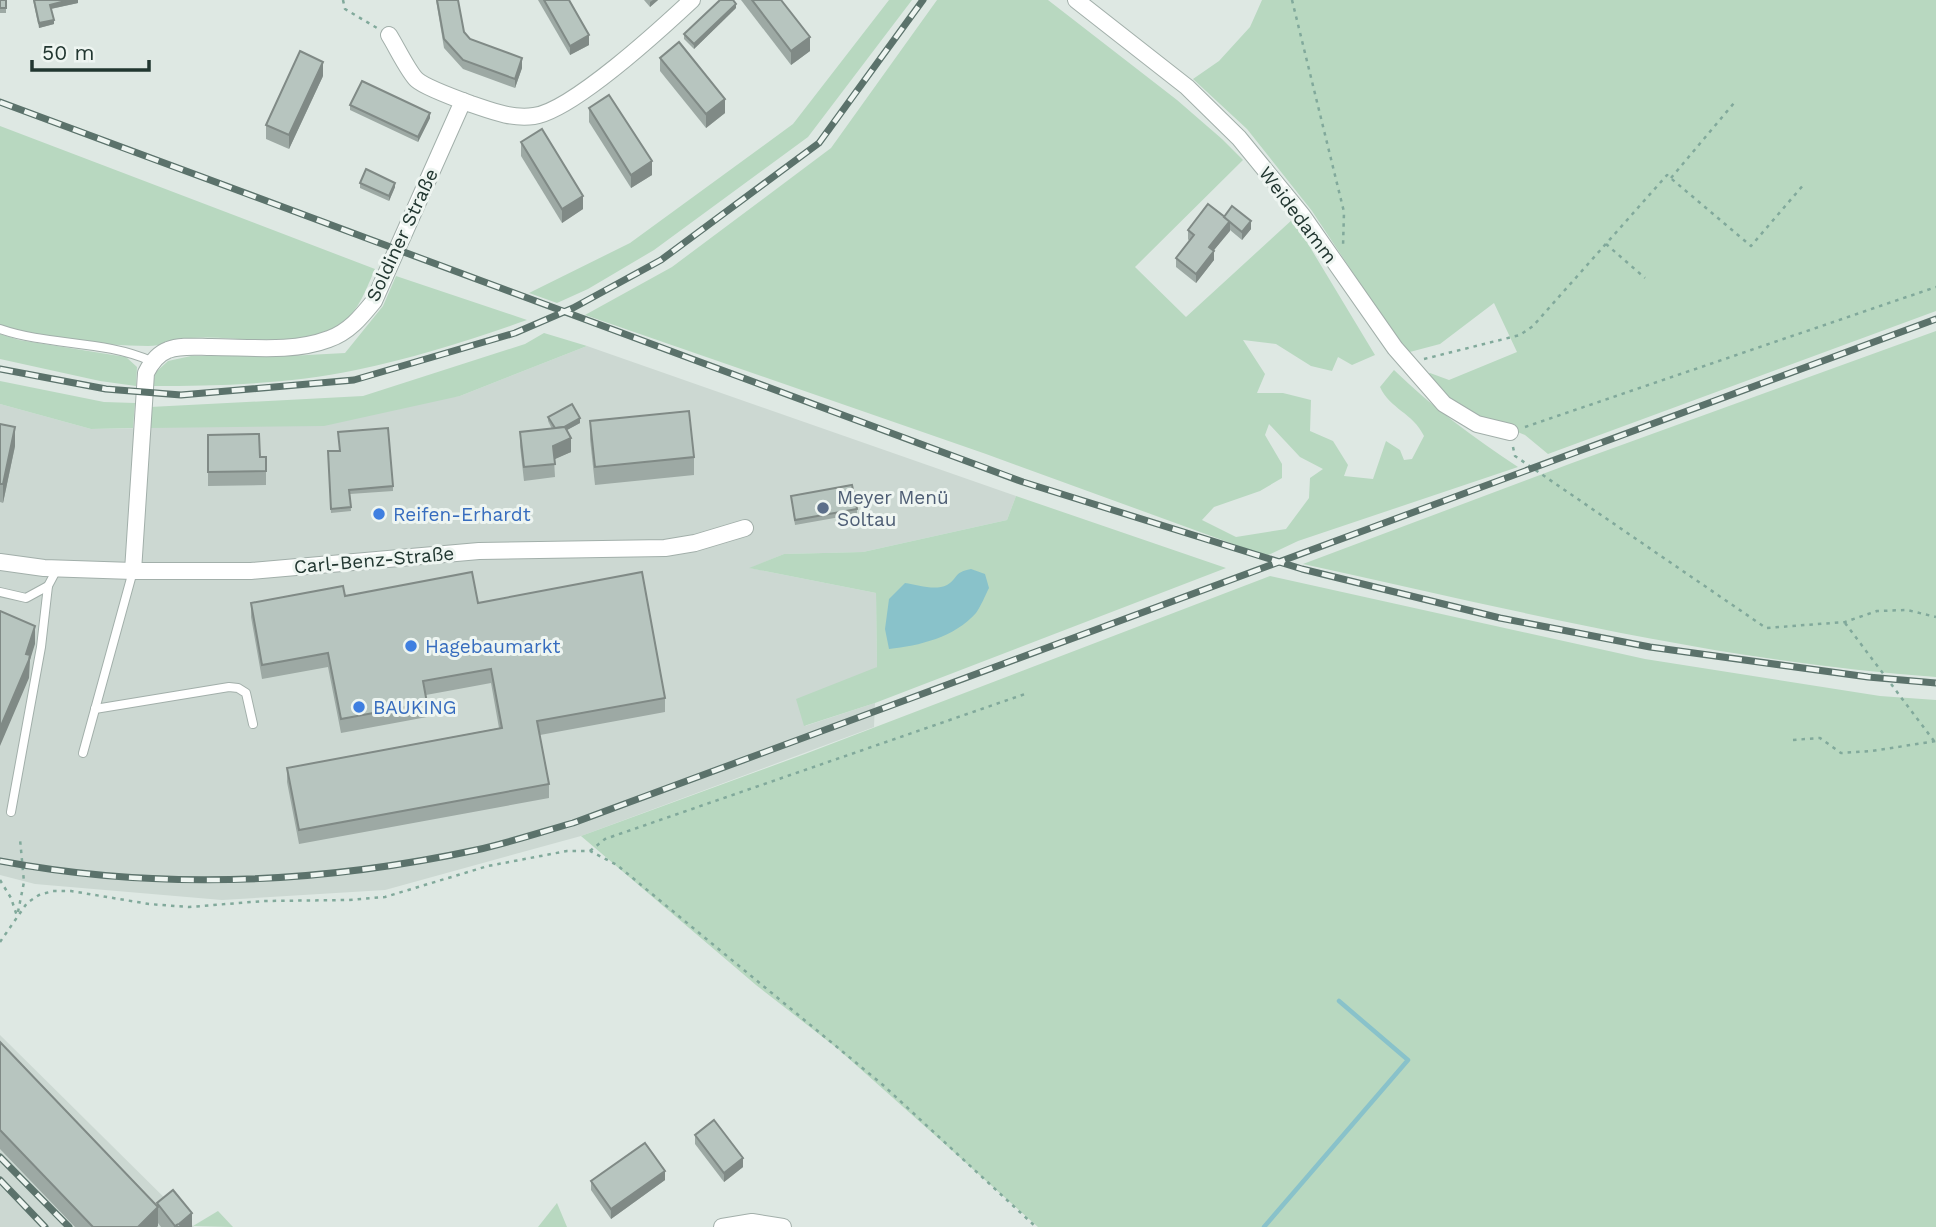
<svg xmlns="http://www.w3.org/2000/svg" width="1936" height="1227" viewBox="0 0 1936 1227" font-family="'Work Sans',sans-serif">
  <rect width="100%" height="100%" fill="#dee8e3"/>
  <g fill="#ccd8d2">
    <path d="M587 346 1016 496 1007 520 863 552 784 554 750 568 876 593 877 667 805 726 875 703 874 727 581 836 385 890 222 900 35 884 0 875V404L91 429 149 428 460 396Z"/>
    <path d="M0 1035 193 1226 194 1227H0Z"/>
  </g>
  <g fill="#b8d8c0" fill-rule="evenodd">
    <path d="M889 0H912L808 137 654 250 588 289 557 303 529 293 630 243 793 124Z"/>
    <path d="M937 0H1048L1177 100 1222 139 1243 160 1135 267 1186 317 1293 219 1375 355 1352 365 1338 357 1332 371 1311 366 1276 344 1243 340 1265 374 1257 393H1283L1311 400 1310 431 1333 441 1348 465 1344 476 1373 479 1386 441 1400 450 1404 460 1412 459 1424 436C1413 413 1390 409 1380 387L1394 370C1432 407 1474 438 1518 467L1298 541 1266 556 986 454 585 315 672 267 831 148ZM1269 424 1300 457 1323 469 1310 478 1309 498 1286 529 1236 537 1202 520 1214 507 1260 491 1282 478V464L1265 435Z"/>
    <path d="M1262 0H1936V311L1548 454 1525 435 1475 415 1450 401 1423 376 1430 373 1449 380 1517 352 1494 303 1440 344 1406 353 1312 211 1247 129 1193 79 1219 61 1250 27Z"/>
    <path d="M0 126 375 269C367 287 359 311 342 323 297 353 240 334 190 338 176 340 162 346 148 346 98 345 47 340 0 325Z"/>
    <path d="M396 276 527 320C471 340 414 358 356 370 289 384 220 386 152 386L156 372 168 361 191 356H289L345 353 383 306Z"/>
    <path d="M1936 331V677C1722 662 1512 610 1303 564L1572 463Z"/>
    <path d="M544 333 587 346 460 396 324 426 149 428 150 407 363 396 525 344Z"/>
    <path d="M0 334 19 340 126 357 137 367 136 386 100 381 0 359Z"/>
    <path d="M0 381 104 402 135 403 133 428 91 429 0 404Z"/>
    <path d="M1016 496 1226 568 875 703 804 726 796 699 877 667 876 593 749 568 784 554 863 552 1007 520Z"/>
    <path d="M1270 576 1645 659 1880 696 1936 700V1227H1038L838 1049 756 985 581 836 805 754Z"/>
    <path d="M557 1203 567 1227H538Z"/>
    <path d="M218 1211 233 1227 193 1226Z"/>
  </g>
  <path fill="#89c2ca" d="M971 569 985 574 989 588C985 596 981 606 976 613 955 637 919 646 889 649L885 629 889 599 905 583C918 585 935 591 947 585 959 578 952 573 971 569Z"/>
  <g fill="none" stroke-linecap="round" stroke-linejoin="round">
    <path stroke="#89c2ca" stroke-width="4.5" d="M1264 1227 1408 1060 1339 1001"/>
    <defs>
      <g id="service">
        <path d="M0 329C49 346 104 340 151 361"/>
        <path d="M0 592 26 598 48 586 57 569"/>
        <path d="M95 709 229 687 238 688 246 693 253 724"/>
        <path d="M83 753 133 571"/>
        <path d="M11 812 41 647 48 586"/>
      </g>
      <g id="minor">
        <path d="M1076 0 1187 87 1239 138 1302 215 1395 348 1444 404 1477 424 1510 432"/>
        <path d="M389 35C396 46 409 73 417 80 425 87 460 100 471 104 492 111 511 119 534 116 572 111 662 28 692 0"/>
        <path d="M0 562 44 568 133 571H251L479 551 665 548 695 543 745 528"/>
        <path d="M133 571 146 373C151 363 157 354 168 350 180 345 198 347 211 347 249 347 292 353 329 339 349 332 361 317 374 301L463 101"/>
        <path d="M722 1227 752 1222 783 1227"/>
      </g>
    </defs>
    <use href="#service" stroke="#a2afaa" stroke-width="10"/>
    <use href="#minor" stroke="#a2afaa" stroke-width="18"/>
    <g stroke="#81a99b" stroke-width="2.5" stroke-dasharray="3.5 5" stroke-linecap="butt">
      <path d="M343 0 345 9 377 28"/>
      <path d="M1292 0 1344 212 1343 247"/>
      <path d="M1671 178 1734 103"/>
      <path d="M1606 244 1645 278"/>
      <path d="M1424 359 1520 335 1533 326 1667 175 1751 246 1805 183"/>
      <path d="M1525 427 1936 287"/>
      <path d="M1513 447 1515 456 1766 628 1845 622 1877 611 1907 610 1936 617"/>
      <path d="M1845 623 1934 741"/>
      <path d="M1793 740 1820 738 1841 753 1872 751 1936 741"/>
      <path d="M590 851 605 839 1025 694"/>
      <path d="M0 880 11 898 17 916"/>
      <path d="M18 912 24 882 20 839"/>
      <path d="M0 942 27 903 39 895 53 891H71L149 904 189 907 264 901 349 900 385 897 488 866 567 851H590L617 865 883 1085 1036 1227"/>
    </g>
    <use href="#service" stroke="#fff" stroke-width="8"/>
    <use href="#minor" stroke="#fff" stroke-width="16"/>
    <defs>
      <g id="rail">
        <path d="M0 102 1023 482 1302 569 1500 618 1650 647 1868 677 1936 683"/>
        <path d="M0 369 106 389 181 395 354 380 515 333 573 308 661 260 819 143 923 0"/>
        <path d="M0 861C159 891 317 884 476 850 508 843 541 832 573 823L1936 319"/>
        <path d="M0 1157 69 1227"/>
        <path d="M0 1180 45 1227"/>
      </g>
    </defs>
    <use href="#rail" stroke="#5b726b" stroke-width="7"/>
    <use href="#rail" stroke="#eef5f1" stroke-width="4.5" stroke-dasharray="13" stroke-linecap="butt"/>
  </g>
  <g fill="#9da9a4">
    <rect x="0" y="0" width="6" height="13"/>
    <path d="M33 0H78V3L51 9 54 24 39 28Z"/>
    <path d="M436 0H458L464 32 470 39 522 68 515 88 463 69 444 48Z"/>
    <path d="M538 0H569L589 45 570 55Z"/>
    <path d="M644 0H658L650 7Z"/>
    <path d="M741 0H781L810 51 791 65Z"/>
    <path d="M736 8 694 49 684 39V34Z"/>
    <path d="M660 58 725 113 706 128 660 71Z"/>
    <path d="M323 76 289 149 266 139V125Z"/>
    <path d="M350 105 430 118 418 142 350 110Z"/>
    <path d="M589 108 652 175 631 188 589 122Z"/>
    <path d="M521 142 583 209 562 223 521 156Z"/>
    <path d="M360 183 395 187 389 201 360 188Z"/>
    <path d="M1224 217 1251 229 1242 240 1230 230 1214 250V260L1196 283 1176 267V258L1189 241 1188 239V230Z"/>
    <path d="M548 417 580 423 567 430 571 452 554 459 555 477 524 481 520 446V432L552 429 548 421Z"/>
    <path d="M590 421 694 457V475L595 485 590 439Z"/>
    <path d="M0 424 15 446 3 503 0 502Z"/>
    <path d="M208 435 260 457H266V485L208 486Z"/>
    <path d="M328 451 393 486V491L350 494 351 511 331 513Z"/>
    <path d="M791 496 857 509V514L795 525Z"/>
    <path d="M345 596 478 603 665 698V712L540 735 549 784V798L299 844 287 782V768L499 728 491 683 426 695 427 703V717L341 733 328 667 262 679 251 617V603Z"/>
    <path d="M0 1042 157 1206V1203L192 1227H161L158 1223 157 1227H75L0 1149Z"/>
    <path d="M695 1135 743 1167 724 1182 695 1144Z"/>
    <path d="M665 1180 611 1219 591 1190V1181Z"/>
  </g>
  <g fill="#808a86">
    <path d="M69 0H78V3L50 9V5Z"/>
    <path d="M653 0H658L650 7V2Z"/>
    <path d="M736 4V8L694 49V44Z"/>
    <path d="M54 20V24L39 28V23Z"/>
    <path d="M589 35V45L570 55V46Z"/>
    <path d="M810 37V51L791 65V51Z"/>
    <path d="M522 58V68L515 88V79Z"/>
    <path d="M323 62V76L289 149V135Z"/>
    <path d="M725 99V113L706 128V114Z"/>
    <path d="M430 113V118L418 142V137Z"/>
    <path d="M652 161V175L631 188V175Z"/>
    <path d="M395 183V187L389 201V196Z"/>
    <path d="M583 196V209L562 223V209Z"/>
    <path d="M1230 221V231L1209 256V247Z"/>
    <path d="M1251 221V229L1242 240V232Z"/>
    <path d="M1214 251V260L1196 283V274Z"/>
    <path d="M580 418V423L556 436V431Z"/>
    <path d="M15 427V446L3 503V484Z"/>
    <path d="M571 438V452L553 460V446Z"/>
    <path d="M35 626V644L30 660 29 678 0 746V728Z"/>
    <path d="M743 1158V1167L724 1182V1173Z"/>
    <path d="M665 1171V1180L611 1219V1209Z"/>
    <path d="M158 1207V1226L157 1227H138Z"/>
    <path d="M192 1213V1227H179V1224Z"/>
  </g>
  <g fill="#b7c5bf" stroke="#808a86" stroke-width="2">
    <rect x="0" y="0" width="6" height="8"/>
    <path d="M34 0H69L50 5 54 20 39 23Z"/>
    <path d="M437 0H458L464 32 470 39 522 58 515 79 463 60 444 39Z"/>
    <path d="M544 0H569L589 35 570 46Z"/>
    <path d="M720 0H733L736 4 694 44 684 34Z"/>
    <path d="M752 0H781L810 37 791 51Z"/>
    <path d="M679 42 725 99 706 114 660 58Z"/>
    <path d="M300 51 323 62 289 135 266 125Z"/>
    <path d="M362 81 430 113 418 137 350 105Z"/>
    <path d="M609 95 652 161 631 175 589 108Z"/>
    <path d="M542 129 583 196 562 209 521 142Z"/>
    <path d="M366 169 395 183 389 196 360 183Z"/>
    <path d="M1208 204 1230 221 1209 247 1214 251 1196 274 1176 258 1194 235 1188 230Z"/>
    <path d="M1232 206 1251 221 1242 232 1224 217Z"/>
    <path d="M572 404 580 418 564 427 555 428 548 417Z"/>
    <path d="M689 411 694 457 595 467 590 421Z"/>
    <path d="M0 424 15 427 3 484H0Z"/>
    <path d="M565 427 571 438 553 446 555 464 524 467 520 432Z"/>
    <path d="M388 428 393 486 349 490 351 507 331 509 328 451H340L338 432Z"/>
    <path d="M259 434 260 457H266V471L208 472V435Z"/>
    <path d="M852 485 857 509 795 520 791 496Z"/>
    <path d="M472 572 478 603 642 572 665 698 537 721 549 784 299 830 287 768 502 728 491 669 423 681 427 703 341 719 328 653 262 665 251 603 343 586 345 596Z"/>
    <path d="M0 611 35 626 26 654 30 655 29 660 0 728Z"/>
    <path d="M0 1042 158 1207 138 1227H93L0 1130Z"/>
    <path d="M714 1120 743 1158 724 1173 695 1135Z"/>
    <path d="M645 1143 665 1171 611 1209 591 1181Z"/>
    <path d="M173 1190 192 1213 179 1224 182 1227H175L178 1224 175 1226 157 1203Z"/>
  </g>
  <circle fill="#5c6f8a" stroke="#eef5f1" stroke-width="2.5" cx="823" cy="508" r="7"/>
  <g fill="#3f7fe0" stroke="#eef5f1" stroke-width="2.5">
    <circle cx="379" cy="514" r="7"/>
    <circle cx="411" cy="646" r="7"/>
    <circle cx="359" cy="707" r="7"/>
  </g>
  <g text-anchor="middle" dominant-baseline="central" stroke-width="6" stroke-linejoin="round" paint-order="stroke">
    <g font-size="19" fill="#213630" stroke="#eef5f1">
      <text transform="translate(1298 215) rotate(53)">Weidedamm</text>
      <text transform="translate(402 235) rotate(-65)">Soldiner Straße</text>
      <text transform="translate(374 560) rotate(-5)">Carl-Benz-Straße</text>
    </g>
    <g font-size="19" fill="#4e5e75" stroke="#eef5f1" text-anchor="start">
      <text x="837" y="497">Meyer Menü<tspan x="837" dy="22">Soltau</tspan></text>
    </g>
    <g font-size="19" fill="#366cbe" stroke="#eef5f1" text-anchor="start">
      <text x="393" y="514">Reifen-Erhardt</text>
      <text x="425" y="646">Hagebaumarkt</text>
      <text x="373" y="707">BAUKING</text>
    </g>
  </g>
  <path d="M32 60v10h117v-10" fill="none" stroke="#213630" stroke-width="3.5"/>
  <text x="42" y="60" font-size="21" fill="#213630" stroke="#eef5f1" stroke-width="5" paint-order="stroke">50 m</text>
</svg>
